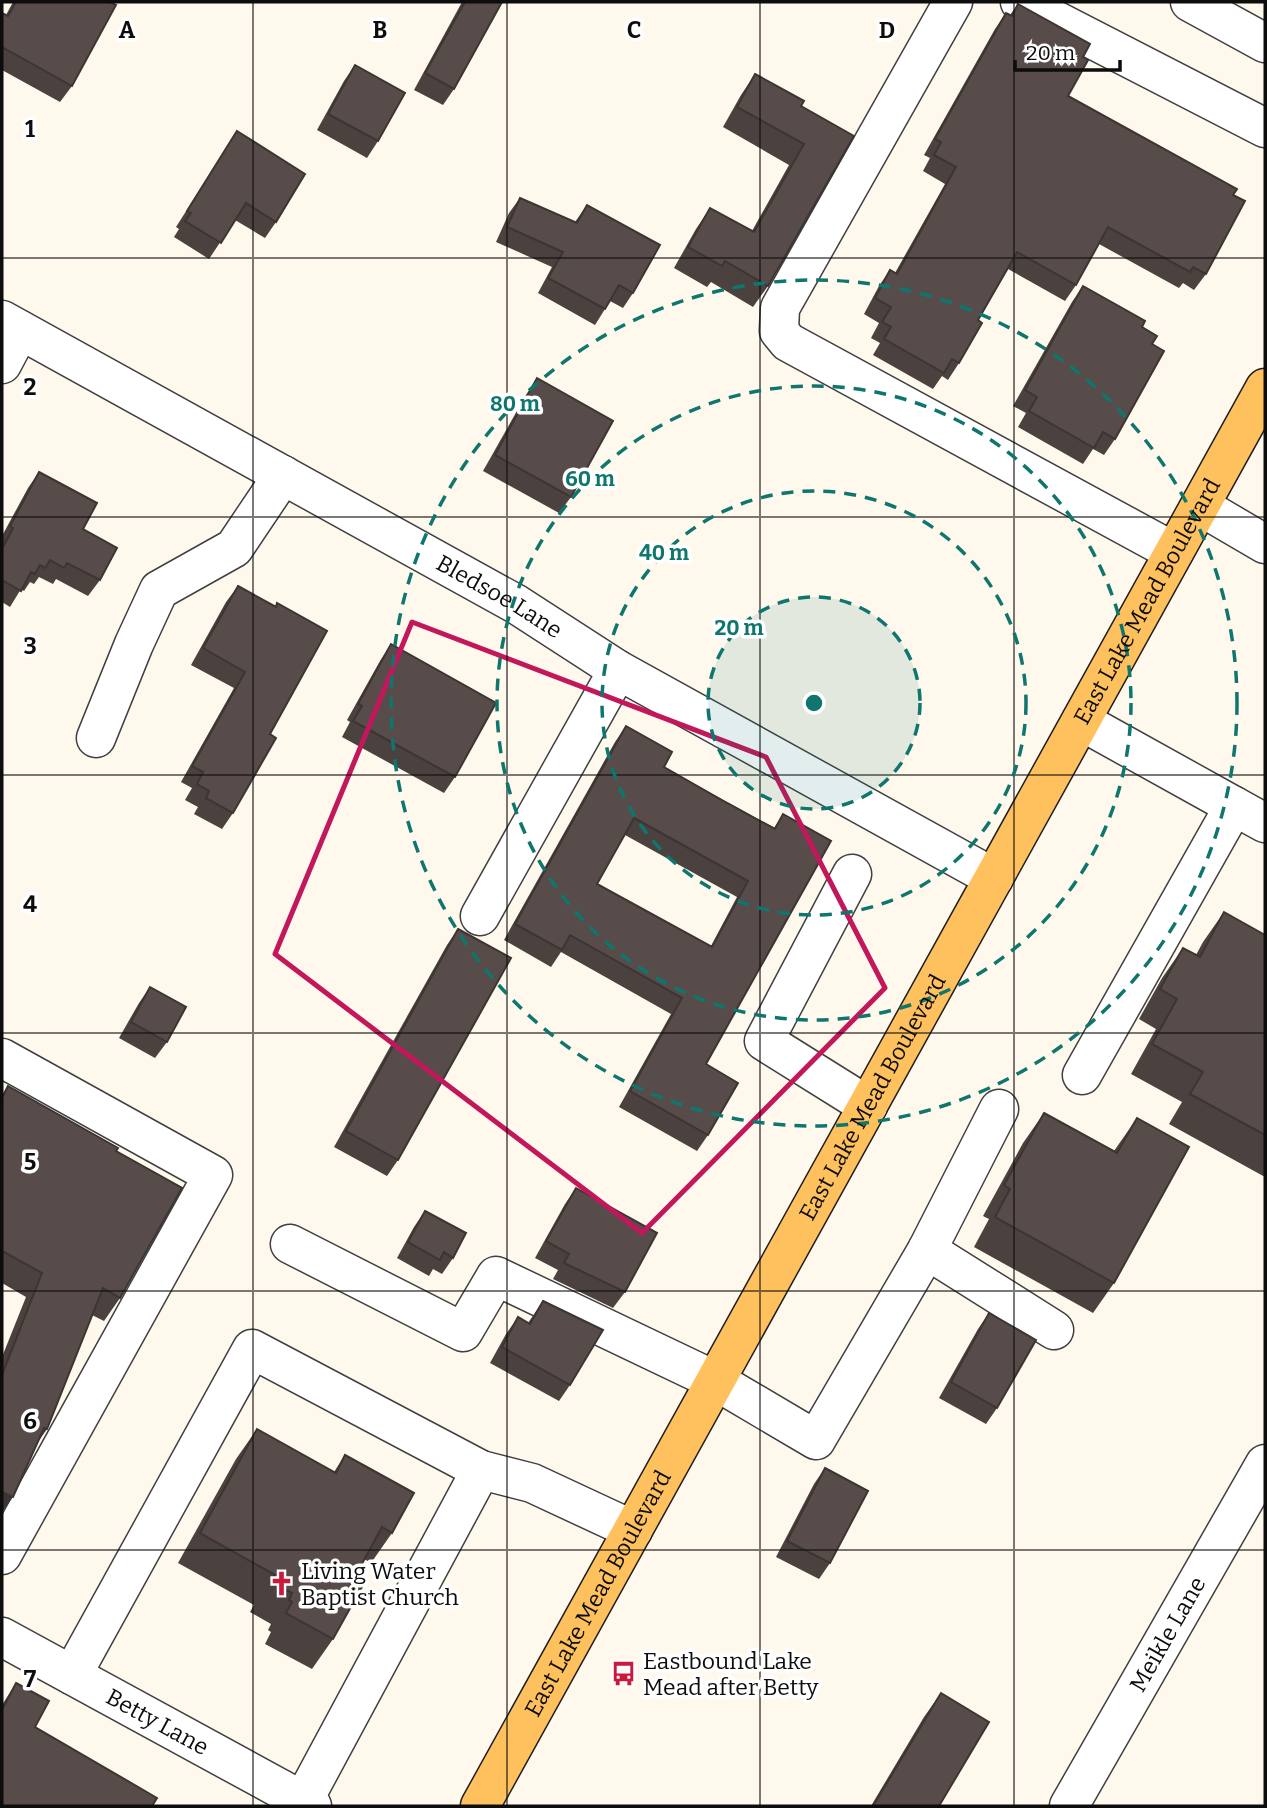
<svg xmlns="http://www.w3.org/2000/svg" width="1267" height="1808" viewBox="0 0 1267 1808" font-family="Bitter,serif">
  <rect width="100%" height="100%" fill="#fff9ed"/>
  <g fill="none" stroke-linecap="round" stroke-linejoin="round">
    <defs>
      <g id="minor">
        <path d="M953 2 780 308 779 331 788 342 1174 552"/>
        <path d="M1020 2 1265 128"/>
        <path d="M1190 2 1265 43"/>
        <path id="s1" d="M2 320 516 604 618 670 994 878"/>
        <path d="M2 364 20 330"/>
        <path d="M1200 506 1265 544"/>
        <path d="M1081 721 1234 806 1082 1075"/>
        <path d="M96 738 134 644 159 590 234 548 283 475"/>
        <path d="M1234 806 1265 823"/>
        <path d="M852 874 764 1041 868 1106"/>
        <path d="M480 916 618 670"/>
        <path d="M2 1058 213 1175 2 1555"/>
        <path d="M290 1244 463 1332 496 1276 716 1381 816 1440 927 1250 999 1109"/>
        <path d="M927 1250 1054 1330"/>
        <path id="s2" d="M2 1637 312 1806"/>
        <path d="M72 1675 252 1349 481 1470 532 1483 633 1530"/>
        <path d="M303 1801 481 1470"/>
        <path id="s3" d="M1069 1806 1265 1464"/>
      </g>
      <g id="major">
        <path id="s4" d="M480 1806 1265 388"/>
      </g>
    </defs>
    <use href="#minor" stroke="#404040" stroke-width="41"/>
    <use href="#major" stroke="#1e1e1e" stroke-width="41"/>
    <use href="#minor" stroke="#fff" stroke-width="38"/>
    <use href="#major" stroke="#ffc15d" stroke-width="38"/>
  </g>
  <g fill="#4b413f" fill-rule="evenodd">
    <path d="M13 2H110L72 86 60 102 2 70V13L6 15Z"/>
    <path d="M462 2H502L454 89 443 105 414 90Z"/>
    <path d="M1018 4 1083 57 1068 96 1233 195 1206 274 1194 290 1183 283 1179 288 1099 244 1076 285 1065 301 1008 269 978 320 959 363 948 380 942 376 933 389 873 355 880 343 871 338 879 323 864 314 879 286 890 270 895 273 945 184 923 171 930 158 924 155 995 29 1006 13 1010 15Z"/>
    <path d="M355 65 378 141 367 158 317 130 344 81Z"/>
    <path d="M755 74 801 106 854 136 768 286 753 307 711 282 707 287 674 268 696 229 710 208 752 231 789 165 723 127 741 95Z"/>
    <path d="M237 131 276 222 265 238 235 220 209 259 174 237 179 229 176 227Z"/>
    <path d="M520 198 575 222 587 205 633 293 623 308 610 301 595 325 538 293 552 267 496 242 509 213Z"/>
    <path d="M1083 286 1142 327 1152 344 1115 439 1104 455 1093 449 1083 464 1018 427 1026 413 1013 406 1072 302Z"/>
    <path d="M537 378 571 497 559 513 483 471 526 395Z"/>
    <path d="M39 472 83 529 100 580 88 596 56 579 53 584 39 577 34 584 30 582 24 591 21 589 10 607 2 602V536L28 488Z"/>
    <path d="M238 586 270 734 233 813 222 829 194 814 198 807 185 800 192 788 181 782 234 688 191 665 226 602Z"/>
    <path d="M391 644 455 777 444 793 342 737 350 722 347 720 380 661Z"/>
    <path d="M626 726 664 767 774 828 783 814 706 1064 708 1135 697 1151 619 1107 671 1014 561 952 551 967 504 940 615 742ZM625 835 737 897 711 946 597 884Z"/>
    <path d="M1224 912 1265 935V1177L1169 1124 1182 1102 1131 1074 1156 1029 1139 1019 1162 978 1183 948 1196 955 1203 942Z"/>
    <path d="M458 929 398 1160 387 1176 334 1147 447 945Z"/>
    <path d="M150 987 167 1042 155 1058 119 1038 139 1003Z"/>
    <path d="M8 1086 116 1151 120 1298 104 1321 92 1315 37 1444 2 1512V1357L26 1297 2 1283V1095Z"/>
    <path d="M1044 1113 1114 1151 1137 1118 1114 1283 1093 1313 974 1247 989 1219 983 1216 1023 1143Z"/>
    <path d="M576 1188 625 1292 613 1308 553 1279 558 1270 535 1258 565 1204Z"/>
    <path d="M425 1211 453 1258 442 1274 433 1269 429 1276 397 1258 414 1227Z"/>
    <path d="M543 1301 570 1385 559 1401 490 1363 506 1334 518 1317 528 1323Z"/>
    <path d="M989 1313 997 1408 986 1424 939 1398 978 1329Z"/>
    <path d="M257 1429 334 1472 345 1455 392 1533 371 1563 364 1559 352 1582 333 1639 312 1669 265 1644 271 1632 268 1630 271 1624 250 1612 254 1605 178 1563 236 1459Z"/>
    <path d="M825 1468 830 1563 819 1579 776 1557 814 1484Z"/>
    <path d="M16 1683 35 1727 2 1806V1705Z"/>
    <path d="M941 1693 939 1806H871L924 1717Z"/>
  </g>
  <g fill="#3d3533">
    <path d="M44 1428 47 1429 31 1452Z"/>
    <path d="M2 1492 13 1497 2 1512Z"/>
  </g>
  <g fill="#574c49" stroke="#3d3533" stroke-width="2" fill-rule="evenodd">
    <path d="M16 2H110L116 5 72 86 2 47V13L8 16Z"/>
    <path d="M465 2H502L454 89 425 73Z"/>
    <path d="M1018 4 1090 44 1083 57 1088 60 1068 96 1237 189 1233 195 1245 201 1206 274 1193 267 1190 272 1108 227 1076 285 1017 252 978 320 982 323 959 363 952 359 944 373 884 339 891 327 882 322 891 307 875 298 890 270 897 274 956 167 934 155 941 142 935 139 1006 13 1012 16Z"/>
    <path d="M355 65 405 93 378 141 328 114Z"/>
    <path d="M755 74 804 101 801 106 854 136 768 286 725 261 722 266 688 247 710 208 754 232 804 144 737 107Z"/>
    <path d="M237 131 305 174 276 222 246 203 221 243 185 221 191 213 187 211Z"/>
    <path d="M520 198 577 223 587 205 660 245 633 293 619 285 605 309 548 278 563 252 507 227Z"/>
    <path d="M1083 286 1145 321 1142 327 1157 336 1152 344 1164 351 1115 439 1103 432 1094 448 1029 411 1037 397 1025 390Z"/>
    <path d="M537 378 613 421 571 497 495 455Z"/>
    <path d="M39 472 97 503 83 529 117 548 100 580 67 563 64 568 50 560 45 568 40 565 35 574 31 572 21 591 2 580V549L13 528 10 526Z"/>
    <path d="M238 586 276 607 277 603 327 631 270 734 276 738 233 813 206 798 209 791 197 784 203 772 192 766 245 672 203 648Z"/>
    <path d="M391 644 496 703 455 777 353 721 362 706 358 704Z"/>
    <path d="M626 726 672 752 664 767 727 803 775 829 783 814 831 841 706 1064 738 1083 708 1135 630 1091 682 998 570 935 562 950 515 924ZM634 818 748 881 712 947 597 884Z"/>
    <path d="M1224 912 1265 935V1135L1190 1094 1203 1072 1152 1044 1177 999 1160 989 1183 948 1200 957Z"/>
    <path d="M458 929 511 958 398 1160 346 1131Z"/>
    <path d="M150 987 186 1007 167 1042 131 1022Z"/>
    <path d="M8 1086 118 1148 116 1151 182 1188 120 1298 103 1288 47 1429 44 1428 13 1497 2 1492V1375L42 1273 2 1251V1098Z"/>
    <path d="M1044 1113 1117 1153 1137 1118 1189 1147 1114 1283 995 1217 1010 1189 1004 1185Z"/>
    <path d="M576 1188 657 1233 625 1292 564 1263 569 1254 546 1241Z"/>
    <path d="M425 1211 466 1233 453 1258 444 1252 440 1260 408 1242Z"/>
    <path d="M543 1301 603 1330 570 1385 502 1347 518 1317 530 1324Z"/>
    <path d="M989 1313 1036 1340 997 1408 951 1382Z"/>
    <path d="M257 1429 336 1473 345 1455 414 1493 392 1533 382 1527 352 1582 362 1587 333 1639 286 1613 292 1602 289 1600 292 1593 271 1582 275 1575 200 1533Z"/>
    <path d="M825 1468 868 1491 830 1563 787 1541Z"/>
    <path d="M16 1683 49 1701 35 1727 157 1798 152 1806H2V1710Z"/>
    <path d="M941 1693 989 1722 939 1806H873Z"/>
  </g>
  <path fill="none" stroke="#c2185b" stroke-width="5" stroke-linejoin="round" d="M412 622 766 757 885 988 642 1233 275 954Z"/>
  <path fill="none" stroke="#0d0d0d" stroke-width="2" stroke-opacity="0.55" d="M253 2V1806M507 2V1806M760 2V1806M1014 2V1806M2 258H1265M2 517H1265M2 775H1265M2 1033H1265M2 1291H1265M2 1550H1265"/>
  <circle cx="814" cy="703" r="106" fill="#0f766e" fill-opacity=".12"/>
  <g fill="none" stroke="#0f766e" stroke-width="3.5" stroke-dasharray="12 9">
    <circle cx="814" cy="703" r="106"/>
    <circle cx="814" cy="703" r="212"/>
    <circle cx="814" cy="703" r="317"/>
    <circle cx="814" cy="703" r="423"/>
  </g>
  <defs>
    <symbol id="church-bare" viewBox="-9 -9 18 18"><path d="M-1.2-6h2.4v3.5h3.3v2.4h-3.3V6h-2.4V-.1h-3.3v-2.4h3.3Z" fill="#ca193a" stroke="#fff" stroke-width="2.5" paint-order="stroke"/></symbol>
    <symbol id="bus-bare" viewBox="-9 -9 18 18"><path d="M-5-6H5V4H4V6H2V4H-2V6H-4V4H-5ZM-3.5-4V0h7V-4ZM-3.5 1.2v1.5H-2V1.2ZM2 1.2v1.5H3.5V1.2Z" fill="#ca193a" stroke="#fff" stroke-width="2.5" paint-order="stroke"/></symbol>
  </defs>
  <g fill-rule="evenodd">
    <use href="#church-bare" x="264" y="1566" width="35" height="35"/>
    <use href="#bus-bare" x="606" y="1656" width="35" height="35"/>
  </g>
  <g text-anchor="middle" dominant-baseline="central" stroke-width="7" stroke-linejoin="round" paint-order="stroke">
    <g font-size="23" fill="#0d0d0d" stroke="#fff">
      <text stroke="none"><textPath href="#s1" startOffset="569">Bledsoe Lane</textPath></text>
      <text stroke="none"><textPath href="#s4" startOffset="1377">East Lake Mead Boulevard</textPath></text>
      <text stroke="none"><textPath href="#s4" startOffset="810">East Lake Mead Boulevard</textPath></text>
      <text stroke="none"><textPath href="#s4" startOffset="243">East Lake Mead Boulevard</textPath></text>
      <text stroke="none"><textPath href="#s3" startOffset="198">Meikle Lane</textPath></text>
      <text stroke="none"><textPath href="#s2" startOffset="177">Betty Lane</textPath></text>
    </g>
    <g font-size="23" fill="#0d0d0d" stroke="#fff" text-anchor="start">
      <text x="301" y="1571">Living Water<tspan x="301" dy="26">Baptist Church</tspan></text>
      <text x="643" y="1661">Eastbound Lake<tspan x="643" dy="26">Mead after Betty</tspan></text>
    </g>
  </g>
  <g font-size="23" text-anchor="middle" font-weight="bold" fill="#0d0d0d" stroke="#fff" stroke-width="7" stroke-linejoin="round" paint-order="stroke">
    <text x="127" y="38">A</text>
    <text x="380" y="38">B</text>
    <text x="634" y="38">C</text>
    <text x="887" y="38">D</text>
    <text x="30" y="137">1</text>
    <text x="30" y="395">2</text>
    <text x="30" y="654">3</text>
    <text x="30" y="912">4</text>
    <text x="30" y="1170">5</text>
    <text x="30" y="1429">6</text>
    <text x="30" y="1687">7</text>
  </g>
  <circle cx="814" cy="703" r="10" fill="#0f766e" stroke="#fff" stroke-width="3.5"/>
  <g font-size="21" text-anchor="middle" font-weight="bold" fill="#0f766e" stroke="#fff" stroke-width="7" stroke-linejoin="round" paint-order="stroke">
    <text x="515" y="411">80 m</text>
    <text x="590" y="486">60 m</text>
    <text x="664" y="560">40 m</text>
    <text x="739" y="635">20 m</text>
  </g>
  <rect width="1267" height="1808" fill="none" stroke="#0d0d0d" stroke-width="7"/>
  <path d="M1015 60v10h105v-10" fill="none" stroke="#0d0d0d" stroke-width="3.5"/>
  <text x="1026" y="60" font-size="21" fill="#0d0d0d" stroke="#ffffff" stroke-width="5" paint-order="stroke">20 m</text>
</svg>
